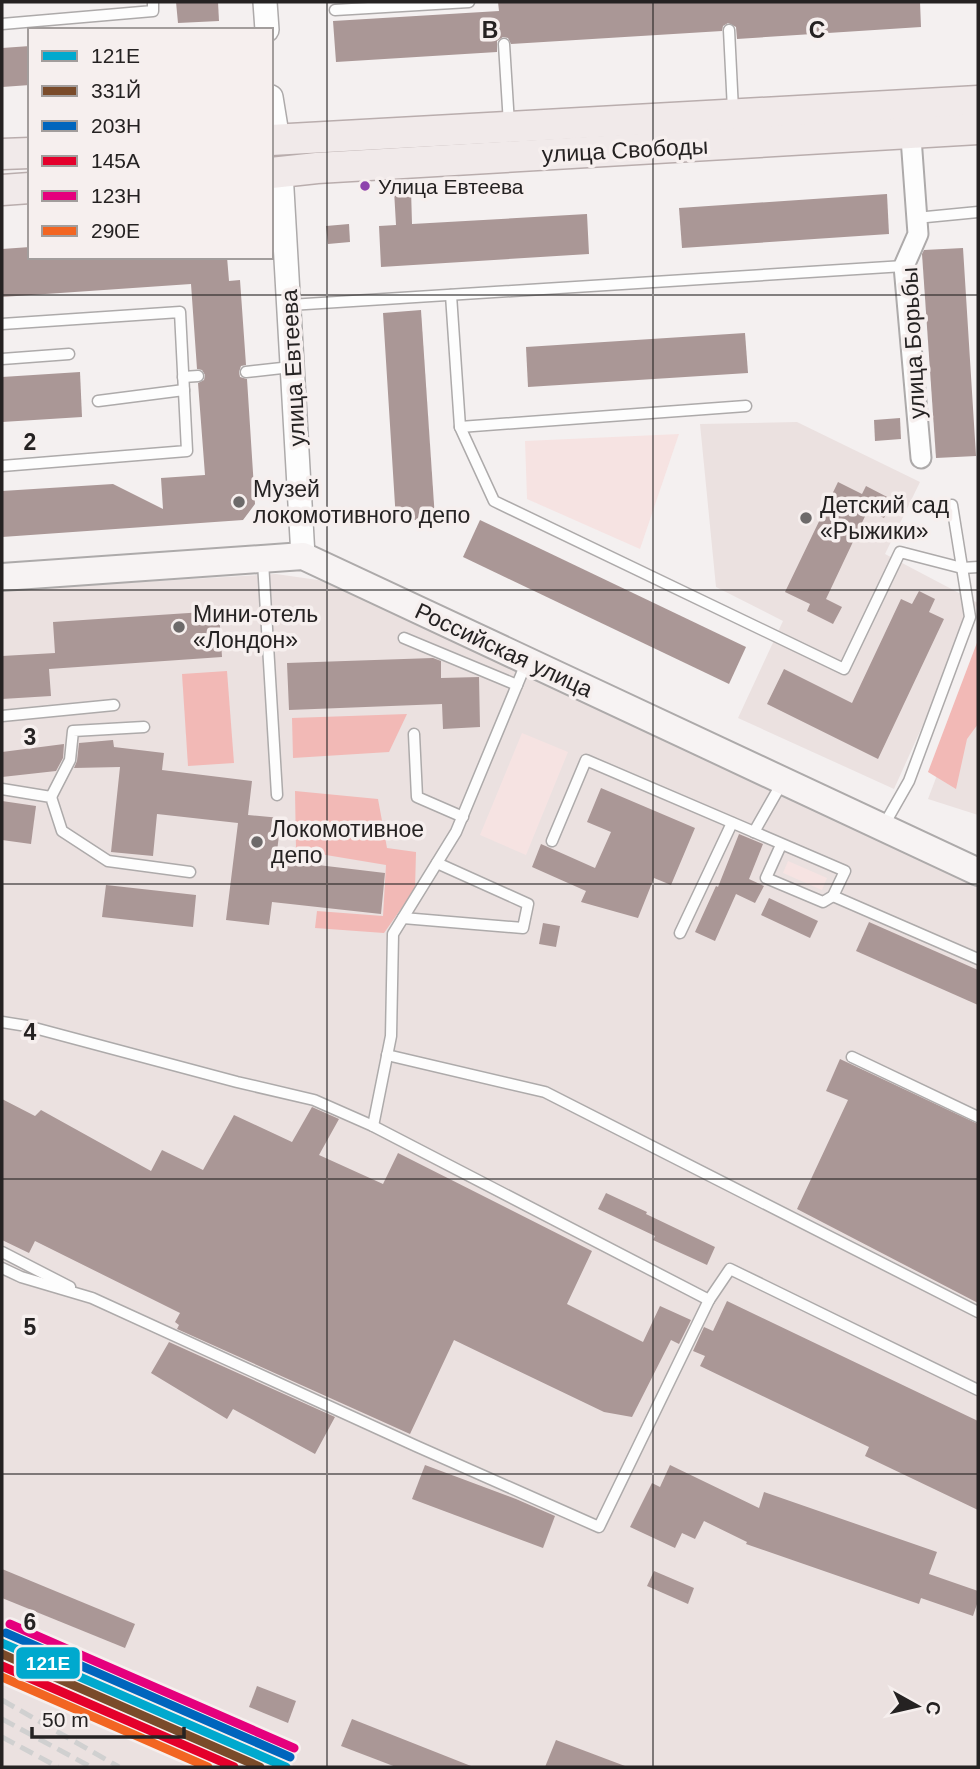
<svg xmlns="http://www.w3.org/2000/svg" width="980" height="1769" viewBox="0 0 980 1769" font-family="Arial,sans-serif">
  <rect width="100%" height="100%" fill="#f4f0f0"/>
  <g fill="#ebe1e0">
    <path d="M797 422 920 482 885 554 978 603 894 789 738 718 783 621 716 587 700 424Z"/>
    <path d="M276 574 332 582 978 886V1767H2V590Z"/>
    <path d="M978 667V815L928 799Z"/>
  </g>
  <g fill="#f6e3e2">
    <path d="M679 434 640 549 527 499 525 441Z"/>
    <path d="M522 733 568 752 526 855 480 835Z"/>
    <path d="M788 861 827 878 822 890 783 873Z"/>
  </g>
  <g fill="#f2b9b6">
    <path d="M978 640V724L967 739 956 789 928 772Z"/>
    <path d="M227 671 234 763 188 766 182 674Z"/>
    <path d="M407 714 389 752 293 758 292 718Z"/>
    <path d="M295 791 378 799 387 848 416 852 415 889 384 933 315 928 317 911 383 916 386 865 296 850Z"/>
  </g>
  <g fill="#aa9796">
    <path d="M176 2H218L219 21 178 23Z"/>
    <path d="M498 2H920L921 27 737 39 736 27 728 23 723 26 722 31 511 44 508 38 503 37 497 41V52L336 62 333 21 499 11Z"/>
    <path d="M30 46V85L2 87V48Z"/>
    <path d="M411 189 412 224 587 214 589 254 381 267 379 226 396 225 394 190Z"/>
    <path d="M887 194 889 234 682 248 679 208Z"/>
    <path d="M349 224 350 242 328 244 326 226Z"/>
    <path d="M30 247V257H227L229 281 240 280 246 365 241 366 239 372 240 377 247 379 255 504 243 520 2 537V491L113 484 163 509 161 478 205 475 198 383 204 380 205 375 202 370 197 369 191 284 2 297V249Z"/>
    <path d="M963 248 976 456 936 458 922 254 924 250Z"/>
    <path d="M421 310 435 519 396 521 383 313Z"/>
    <path d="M745 333 748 373 528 387 526 347Z"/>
    <path d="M80 372 82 417 2 422V377Z"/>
    <path d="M900 418 901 439 875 441 874 420Z"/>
    <path d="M838 482 862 494 866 486 893 500 884 518 868 510 826 599 842 607 833 624 807 611 810 604 785 592Z"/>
    <path d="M480 520 746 647 729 684 463 557Z"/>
    <path d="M919 591 935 599 929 612 944 619 878 759 767 704 784 669 852 703 901 599 912 604Z"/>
    <path d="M219 611 222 657 49 669 51 696 2 699V656L55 653 53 622Z"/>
    <path d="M433 658 441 661V678L479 677 480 727 443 729 442 704 289 710 287 663Z"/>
    <path d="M113 740 114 747 164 753 162 770 252 781 248 815 281 818 276 860 385 873 381 914 272 902 269 925 226 920 238 823 157 814 153 856 111 852 120 767 74 768 77 761 79 743Z"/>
    <path d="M64 744 63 758 56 771 2 777V752Z"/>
    <path d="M601 788 695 828 671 885 654 878 638 918 581 902 586 891 532 867 541 844 595 868 611 832 587 822Z"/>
    <path d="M2 801 36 806 31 844 2 840Z"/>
    <path d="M739 834 763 844 749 879 764 886 755 903 736 894 715 941 695 932 716 886 718 887Z"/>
    <path d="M106 885 196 895 193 927 102 917Z"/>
    <path d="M769 898 818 921 810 938 761 915Z"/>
    <path d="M869 922 978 970V1005L856 951Z"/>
    <path d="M543 923 560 926 556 947 539 944Z"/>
    <path d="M840 1059 978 1124V1303L797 1209 848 1100 826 1091Z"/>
    <path d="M2 1099 35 1116 41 1110 151 1171 162 1150 203 1170 234 1115 292 1142 312 1107 339 1119 319 1155 383 1184 398 1153 592 1251 567 1304 643 1342 660 1306 691 1320 679 1344 671 1340 632 1417 604 1412 454 1340 410 1434 177 1329 179 1325 175 1322 180 1313 35 1241 29 1253 2 1240Z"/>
    <path d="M606 1193 647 1212 646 1214 715 1247 707 1265 653 1240 655 1236 598 1209Z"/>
    <path d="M727 1301 978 1421V1510L865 1456 869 1447 700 1366 705 1356 693 1351 704 1327 713 1331Z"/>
    <path d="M169 1342 335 1417 315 1454 233 1409 227 1419 151 1373Z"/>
    <path d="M425 1465 516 1499 555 1516 543 1548 412 1499Z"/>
    <path d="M670 1465 759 1508 764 1492 937 1552 929 1574 978 1591V1601L973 1616 921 1598 919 1604 746 1544 747 1542 704 1521 695 1539 682 1533 675 1548 630 1527 652 1483 660 1487Z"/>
    <path d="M2 1569 135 1624 125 1648 2 1598Z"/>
    <path d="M654 1571 694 1588 688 1604 647 1586Z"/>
    <path d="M257 1686 296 1701 288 1723 249 1707Z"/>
    <path d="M352 1719 471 1766V1767H396L341 1746Z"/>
    <path d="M556 1740 625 1766 624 1767H545Z"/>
  </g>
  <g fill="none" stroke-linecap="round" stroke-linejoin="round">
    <defs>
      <g id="service">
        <path d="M335 10 469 2"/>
        <path d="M2 24 153 11V2"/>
        <path d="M729 30 733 110"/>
        <path d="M504 44 509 124"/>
        <path d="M916 218 978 212"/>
        <path d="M451 295 460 427 494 501 844 669 900 552 962 568 978 567"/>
        <path d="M290 305 904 266"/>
        <path d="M2 324 180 312 187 451 2 466"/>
        <path d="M2 359 69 354"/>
        <path d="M246 372 291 367"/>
        <path d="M183 377 198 376"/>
        <path d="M98 401 184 390"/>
        <path d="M460 427 746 406"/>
        <path d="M263 562 277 795"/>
        <path d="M404 638 517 685"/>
        <path d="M2 716 114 705"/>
        <path d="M414 734 417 797 463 817"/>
        <path d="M2 789 51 797 62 831 108 861 190 872"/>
        <path d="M51 797 70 760 73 731 144 727"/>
        <path d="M884 825 909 781 970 617 952 505"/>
        <path d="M754 832 783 781"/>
        <path d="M552 841 586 760 845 871 833 896 978 959"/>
        <path d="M781 845 766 878 823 902 833 896"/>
        <path d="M403 918 523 928 528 904 437 863"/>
        <path d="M680 933 732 823"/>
        <path d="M2 1022 27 1026 237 1082 314 1100 373 1126 709 1300 730 1269 978 1390"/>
        <path d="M387 1055 545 1092 978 1312"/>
        <path d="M852 1057 978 1117"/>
        <path d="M373 1126 391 1036 393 934 456 832 527 661"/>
        <path d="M2 1252 70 1287"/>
        <path d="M2 1268 21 1277 92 1298 416 1446 599 1527 709 1300"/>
      </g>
      <path id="minor" d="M910 124 918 234 904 266 921 458"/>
      <g id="tertiary">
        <path d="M265 2 267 30"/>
        <path d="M271 97 278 140"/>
        <path d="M281 172 303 556"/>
      </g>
      <path id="secondary" d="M2 577 303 556 978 872"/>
      <g id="primary">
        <path d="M271 140 978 101"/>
        <path d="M2 154 30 153"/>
        <path d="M271 173 317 168 978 129"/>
        <path d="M2 190 30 188"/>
      </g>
    </defs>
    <use href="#service" stroke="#adaaaa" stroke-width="13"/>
    <use href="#minor" stroke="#adaaaa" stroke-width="23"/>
    <use href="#tertiary" stroke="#adaaaa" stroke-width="26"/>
    <use href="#secondary" stroke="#adaaaa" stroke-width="30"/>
    <use href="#primary" stroke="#b9adad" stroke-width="33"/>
    <use href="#service" stroke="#fdfdfd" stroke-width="10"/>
    <use href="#minor" stroke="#fdfdfd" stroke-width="19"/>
    <use href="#tertiary" stroke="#fdfdfd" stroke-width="23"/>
    <use href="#secondary" stroke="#f7f3f3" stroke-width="26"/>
    <use href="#primary" stroke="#f1eaea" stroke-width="30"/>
    <g stroke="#d0d0d0" stroke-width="5" stroke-dasharray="14 7" stroke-linecap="butt">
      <path d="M2 1700 119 1767"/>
      <path d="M2 1719 91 1767"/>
      <path d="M2 1737 58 1767"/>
    </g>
    <defs>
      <path id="rail-1" d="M2 1643 286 1767"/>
      <path id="rail-2" d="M2 1654 260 1767"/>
      <path id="rail-3" d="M6 1633 290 1757"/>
      <path id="rail-4" d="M2 1666 234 1767"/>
      <path id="rail-5" d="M10 1624 294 1748"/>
      <path id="rail-6" d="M2 1677 208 1767"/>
    </defs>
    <use href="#rail-1" stroke="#f6efee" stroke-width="14"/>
    <use href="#rail-2" stroke="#f6efee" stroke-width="14"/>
    <use href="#rail-3" stroke="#f6efee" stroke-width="14"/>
    <use href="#rail-4" stroke="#f6efee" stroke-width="14"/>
    <use href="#rail-5" stroke="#f6efee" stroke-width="14"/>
    <use href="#rail-6" stroke="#f6efee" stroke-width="14"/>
    <use href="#rail-1" stroke="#00a9ce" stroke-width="9"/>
    <use href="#rail-2" stroke="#7a4b2a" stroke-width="9"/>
    <use href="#rail-3" stroke="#0065bd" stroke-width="9"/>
    <use href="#rail-4" stroke="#e4002b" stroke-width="9"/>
    <use href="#rail-5" stroke="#e5007d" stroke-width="9"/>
    <use href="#rail-6" stroke="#f26522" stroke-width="9"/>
  </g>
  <path fill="none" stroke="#252222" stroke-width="2" stroke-opacity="0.55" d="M327 2V1767M653 2V1767M2 295H978M2 590H978M2 884H978M2 1179H978M2 1474H978"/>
  <circle fill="#8e44ad" stroke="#f6efee" stroke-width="2.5" cx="365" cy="186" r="6"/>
  <g fill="#6d6a6a" stroke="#f6efee" stroke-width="2.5">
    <circle cx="239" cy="502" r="7"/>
    <circle cx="806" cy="518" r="7"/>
    <circle cx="179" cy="627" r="7"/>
    <circle cx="257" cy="842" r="7"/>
  </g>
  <g text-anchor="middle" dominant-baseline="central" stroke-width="7" stroke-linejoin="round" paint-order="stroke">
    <g font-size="21" fill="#252222" stroke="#f6efee" text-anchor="start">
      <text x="378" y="186">Улица Евтеева</text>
    </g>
    <g font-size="23" fill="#252222" stroke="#f6efee">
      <text transform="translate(625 150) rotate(-3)">улица Свободы</text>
      <text transform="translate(913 343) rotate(-93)">улица Борьбы</text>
      <text transform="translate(293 368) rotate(-93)">улица Евтеева</text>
      <text transform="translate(504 650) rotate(25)">Российская улица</text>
    </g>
    <g font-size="23" fill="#252222" stroke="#f6efee" text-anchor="start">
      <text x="253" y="489">Музей<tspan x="253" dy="26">локомотивного депо</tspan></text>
      <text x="820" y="505">Детский сад<tspan x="820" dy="26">«Рыжики»</tspan></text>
      <text x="193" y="614">Мини-отель<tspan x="193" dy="26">«Лондон»</tspan></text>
      <text x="271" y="829">Локомотивное<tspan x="271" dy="26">депо</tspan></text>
    </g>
  </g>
  <g font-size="23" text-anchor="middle" font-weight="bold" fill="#252222" stroke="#f6efee" stroke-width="7" stroke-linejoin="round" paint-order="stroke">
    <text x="490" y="38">B</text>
    <text x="817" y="38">C</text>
    <text x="30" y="450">2</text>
    <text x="30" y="745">3</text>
    <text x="30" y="1040">4</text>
    <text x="30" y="1335">5</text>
    <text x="30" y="1630">6</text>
  </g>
  <rect stroke="#f6efee" stroke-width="2.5" x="15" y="1646" width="66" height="34" rx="7" fill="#00a9ce"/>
  <g font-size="19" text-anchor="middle" font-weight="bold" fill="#fff">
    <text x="48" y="1670">121Е</text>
  </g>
  <rect width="980" height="1769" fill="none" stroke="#252222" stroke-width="7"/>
  <rect x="28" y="28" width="245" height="231" fill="#f6efee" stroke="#a29d9c" stroke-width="2"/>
  <rect x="42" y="51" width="35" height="10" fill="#00a9ce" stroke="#a29d9c" stroke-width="2"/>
  <text x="91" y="63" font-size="21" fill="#252222">121Е</text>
  <rect x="42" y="86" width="35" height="10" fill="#7a4b2a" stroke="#a29d9c" stroke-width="2"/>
  <text x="91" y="98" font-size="21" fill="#252222">331Й</text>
  <rect x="42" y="121" width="35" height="10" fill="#0065bd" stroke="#a29d9c" stroke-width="2"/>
  <text x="91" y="133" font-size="21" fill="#252222">203Н</text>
  <rect x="42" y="156" width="35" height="10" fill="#e4002b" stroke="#a29d9c" stroke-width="2"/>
  <text x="91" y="168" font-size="21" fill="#252222">145А</text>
  <rect x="42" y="191" width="35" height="10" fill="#e5007d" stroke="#a29d9c" stroke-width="2"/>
  <text x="91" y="203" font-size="21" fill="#252222">123Н</text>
  <rect x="42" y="226" width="35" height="10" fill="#f26522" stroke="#a29d9c" stroke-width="2"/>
  <text x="91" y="238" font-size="21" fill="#252222">290Е</text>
  <g transform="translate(917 1706) rotate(98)" stroke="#f6efee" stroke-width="5" paint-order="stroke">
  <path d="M0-5L12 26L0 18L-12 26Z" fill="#252222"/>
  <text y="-10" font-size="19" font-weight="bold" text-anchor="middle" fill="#252222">С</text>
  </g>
  <path d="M32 1727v10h152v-10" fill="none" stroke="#252222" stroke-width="3.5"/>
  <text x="42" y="1727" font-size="21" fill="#252222" stroke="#f6efee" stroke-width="5" paint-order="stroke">50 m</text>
</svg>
